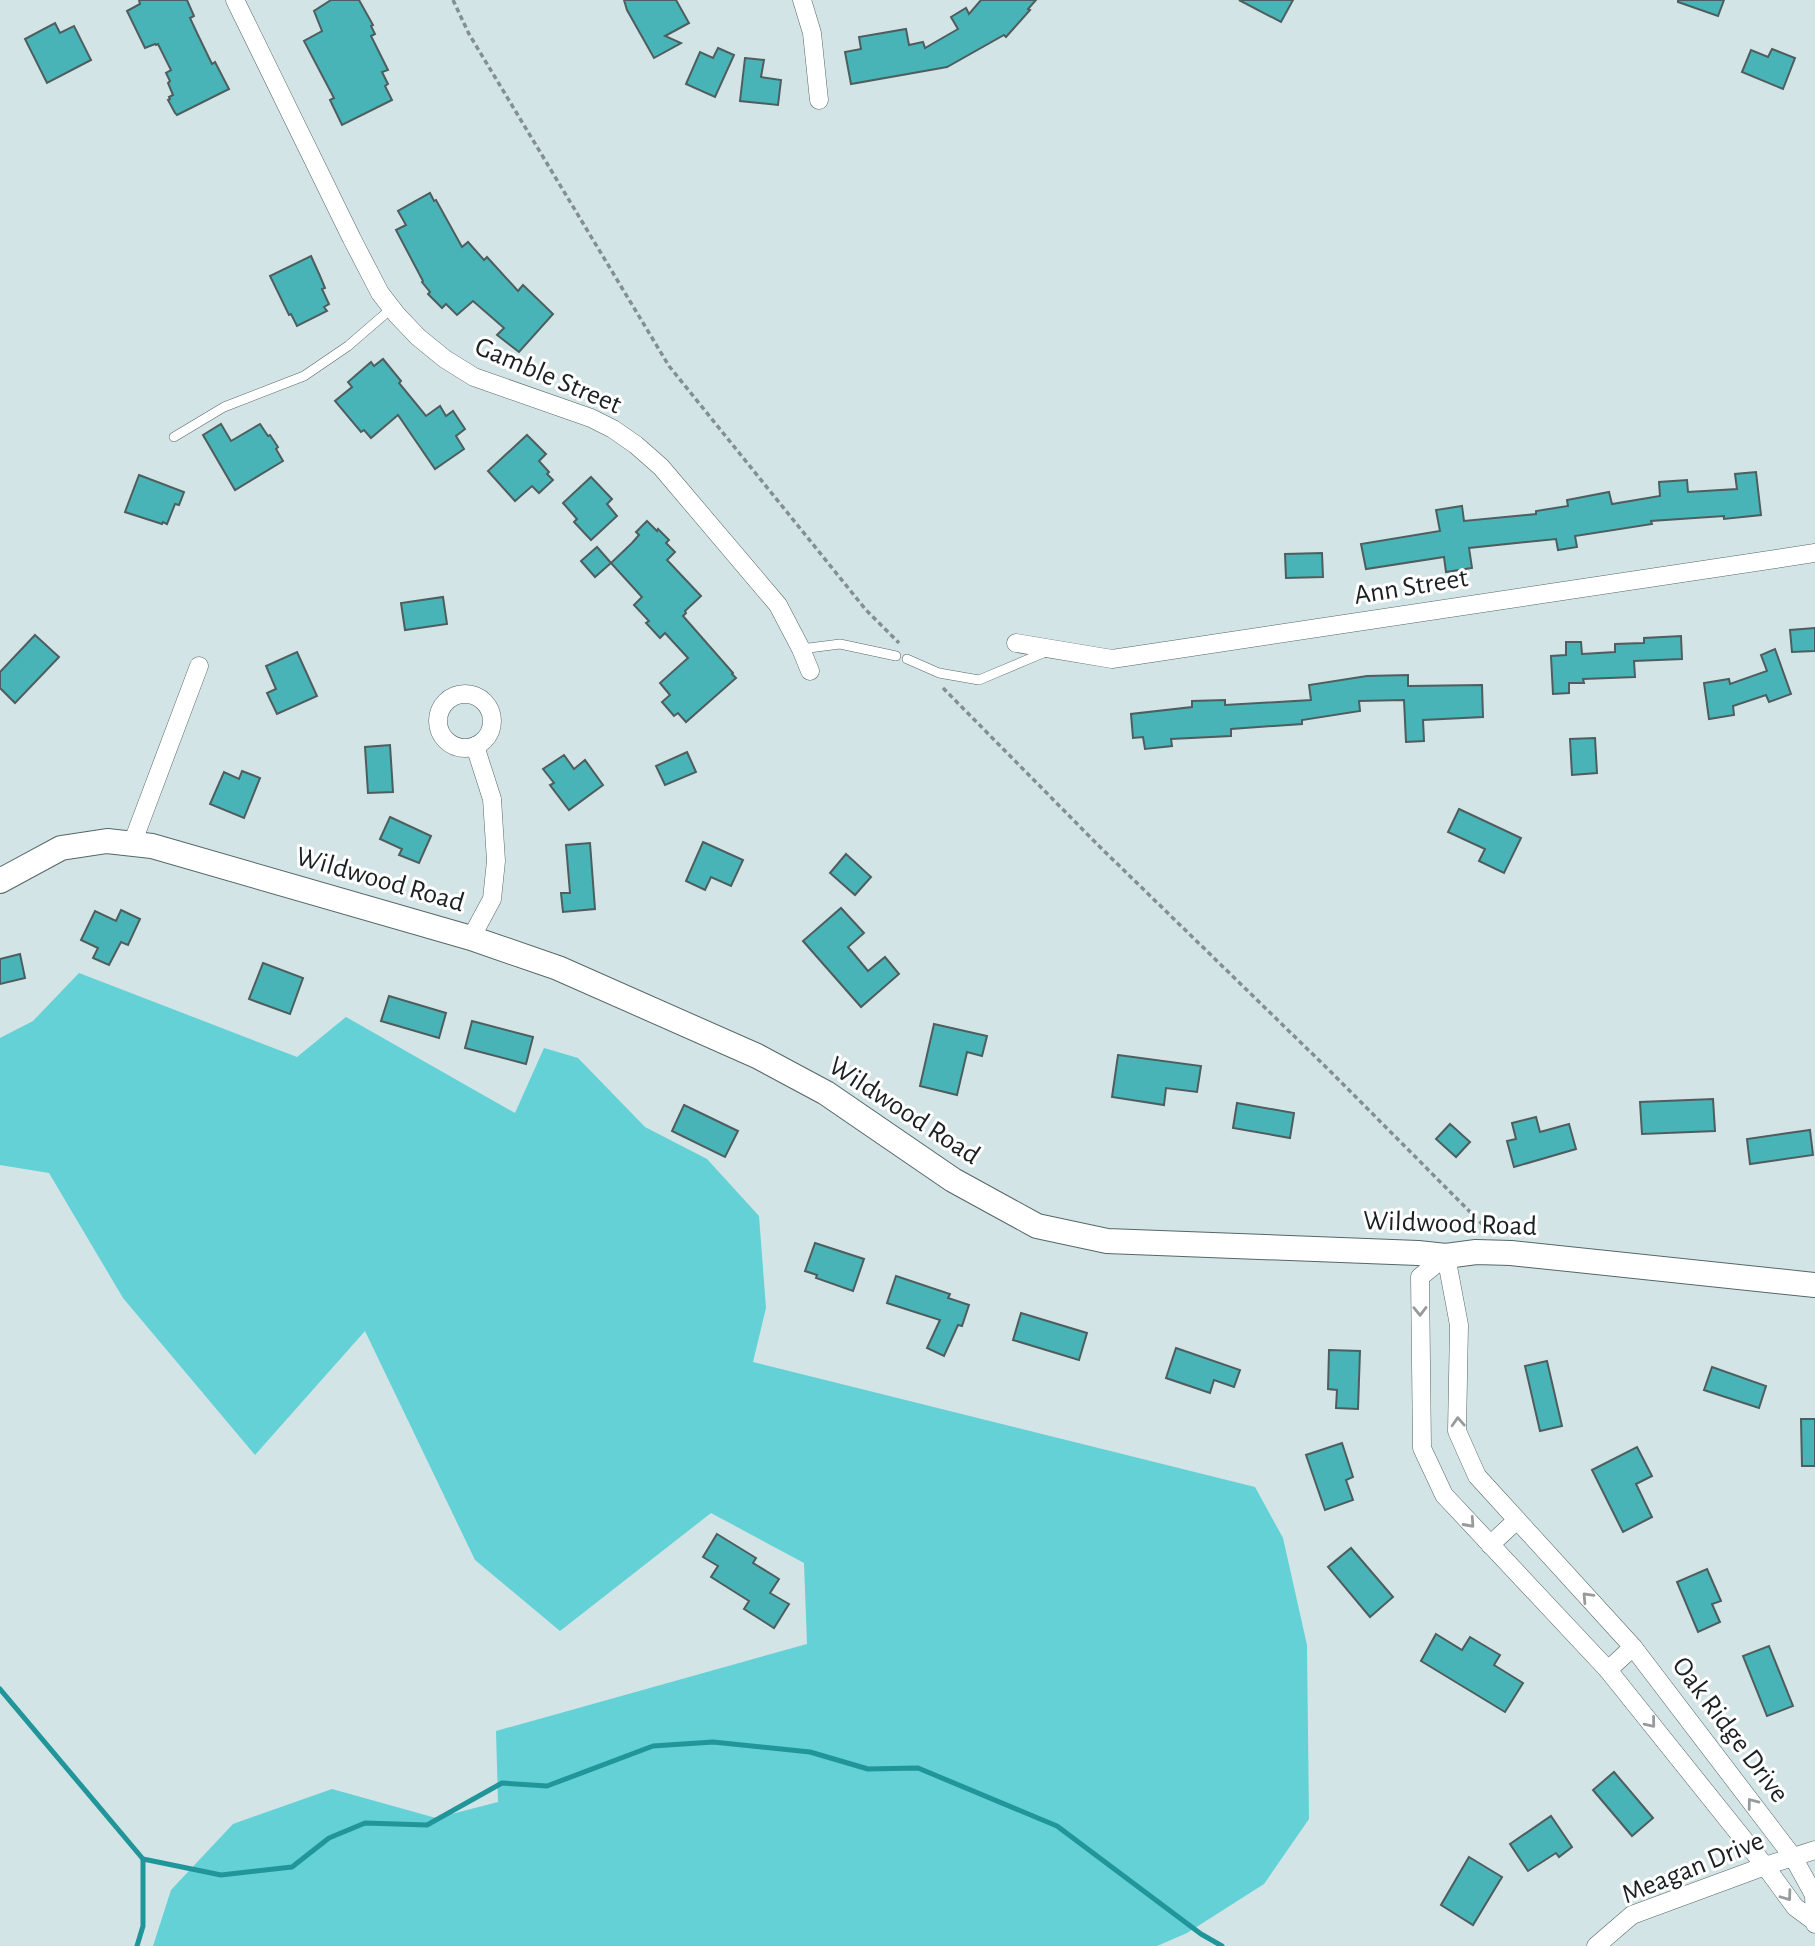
<svg xmlns="http://www.w3.org/2000/svg" width="1815" height="1946" viewBox="0 0 1815 1946" font-family="'Alegreya Sans',sans-serif">
  <rect width="100%" height="100%" fill="#d2e4e5"/>
  <path fill="#63d1d5" d="M79 973 297 1057 346 1017 515 1113 544 1048 578 1058 645 1127 707 1159 759 1216 766 1308 753 1362 1255 1487 1283 1538 1307 1645 1309 1819 1264 1884 1187 1933 1157 1946H153L171 1890 233 1824 332 1789 436 1818 498 1802 496 1731 807 1644 804 1563 711 1513 560 1631 475 1560 365 1331 255 1455 123 1298 49 1173 0 1165V1038L33 1021Z"/>
  <g fill="none" stroke-linecap="round" stroke-linejoin="round">
    <g stroke="#21969a" stroke-width="5">
      <path d="M0 1689 143 1859 221 1875 292 1867 329 1838 365 1823 427 1825 502 1783 547 1786 653 1746 713 1742 810 1752 868 1769 918 1768 1057 1826 1201 1934 1222 1946"/>
      <path d="M137 1946 143 1926V1859"/>
    </g>
  </g>
  <g fill="#49b4b8" stroke="#4e5e5e" stroke-width="2">
    <path d="M139 0H187L194 16 190 18 197 33 212 64 215 62 229 89 177 115 175 113 168 100 170 99 169 97 173 95 168 83 170 81 166 73 171 70 158 44 156 45 155 44 145 48 127 11 140 4Z"/>
    <path d="M331 0H359L373 25 371 26 375 34 371 36 388 70 382 72 388 84 385 86 392 100 342 125 330 100 334 98 304 41 322 31 314 11Z"/>
    <path d="M624 0H676L689 23 665 36 681 43 654 58 627 10Z"/>
    <path d="M981 0H1036L1028 9 1030 10 1006 37 1004 35 947 67 851 84 845 52 861 49 859 37 906 29 909 45 923 42 925 48 958 29 951 17 966 8 969 14Z"/>
    <path d="M1239 0H1293L1281 22Z"/>
    <path d="M1678 0H1724L1718 16 1678 2Z"/>
    <path d="M55 23 60 33 74 26 91 60 47 83 25 39Z"/>
    <path d="M718 48 734 55 715 97 686 84 700 52 713 58Z"/>
    <path d="M1772 49 1795 58 1783 89 1742 72 1751 50 1768 57Z"/>
    <path d="M745 58 764 60 761 77 781 80 778 105 740 101Z"/>
    <path d="M430 193 434 201 436 200 462 247 468 242 484 260 487 257 518 291 523 285 553 314 519 352 497 335 504 328 473 301 457 315 446 304 442 308 428 294 430 292 422 282 423 281 396 230 406 225 398 211Z"/>
    <path d="M311 256 320 276 325 288 322 289 329 304 324 307 327 311 297 326 291 314 289 315 270 276Z"/>
    <path d="M383 359 401 381 399 383 426 416 440 406 446 416 453 411 465 429 456 436 464 449 435 469 398 415 371 438 364 430 361 432 335 401 352 387 348 382 371 362 374 366Z"/>
    <path d="M221 424 231 441 260 424 268 436 270 435 278 447 276 449 283 461 235 490 203 435Z"/>
    <path d="M527 435 546 454 539 461 549 472 547 474 553 480 539 493 532 486 515 501 488 471Z"/>
    <path d="M1756 472 1761 515 1724 519V516L1651 521 1652 524 1575 536 1577 547 1558 550 1556 539 1469 548 1472 568 1446 572 1444 557 1366 569 1361 544 1440 531 1436 510 1462 506 1464 521 1536 514V511L1568 506 1567 500 1609 492 1612 504 1660 496 1659 482 1687 480 1688 492 1737 489 1735 474Z"/>
    <path d="M139 475 184 492 179 505 175 504 167 524 163 522 162 524 125 512Z"/>
    <path d="M591 477 612 499 607 504 617 516 591 540 574 522 577 519 563 503Z"/>
    <path d="M647 521 657 531 658 529 669 540 666 543 675 552 667 560 701 596 685 611 686 613 683 616 733 673 732 674 736 678 686 722 678 713 674 716 662 702 670 695 660 683 688 658 665 633 660 638 646 623 649 621 634 605 642 597 611 563 632 543 639 535 636 532Z"/>
    <path d="M597 547 611 563 595 577 581 561Z"/>
    <path d="M1322 553 1323 577 1286 578 1285 554Z"/>
    <path d="M443 597 447 624 405 630 401 603Z"/>
    <path d="M1815 628V651L1792 652 1790 630Z"/>
    <path d="M35 635 59 657 15 703 0 688V672Z"/>
    <path d="M1681 636 1682 659 1634 661 1635 677 1583 679 1584 683H1569V693L1553 694 1551 656 1566 655V642H1581L1582 654 1615 652V644L1644 643V638Z"/>
    <path d="M1775 649 1791 694 1769 702 1766 695 1733 706 1734 715 1709 719 1704 683 1729 679 1730 684 1767 671 1761 655Z"/>
    <path d="M297 652 317 696 277 714 267 693 276 689 266 666Z"/>
    <path d="M1408 675V686L1482 685 1483 717 1423 720 1424 741 1406 742 1404 700 1359 701 1360 711 1302 720V724L1231 729V736L1171 739 1172 746 1145 749 1143 737 1133 738 1131 714 1192 707V701L1225 700V705L1311 700 1309 685 1367 676Z"/>
    <path d="M1595 738 1597 773 1572 775 1570 739Z"/>
    <path d="M390 745 393 792 368 793 365 747Z"/>
    <path d="M687 752 696 772 665 785 656 766Z"/>
    <path d="M564 755 574 769 585 760 603 785 569 810 550 785 554 783 543 769Z"/>
    <path d="M242 771 260 778 244 818 210 804 224 772 239 779Z"/>
    <path d="M1459 809 1521 838 1504 873 1479 861 1485 849 1448 832Z"/>
    <path d="M390 817 431 836 419 863 399 855 402 849 380 839Z"/>
    <path d="M703 842 743 860 731 886 711 877 705 890 686 881Z"/>
    <path d="M590 843 595 909 563 912 561 893H570L566 845Z"/>
    <path d="M846 854 871 877 855 895 830 873Z"/>
    <path d="M841 908 864 933 848 947 868 971 885 957 899 974 861 1007 803 941Z"/>
    <path d="M121 910 140 919 128 945 121 942 109 965 93 958 98 948 81 940 95 911 116 921Z"/>
    <path d="M20 954 25 978 0 984V959Z"/>
    <path d="M263 963 303 978 290 1014 249 999Z"/>
    <path d="M389 996 446 1013 439 1038 381 1021Z"/>
    <path d="M472 1021 533 1037 526 1064 465 1048Z"/>
    <path d="M934 1024 987 1036 982 1056 967 1052 957 1095 920 1086Z"/>
    <path d="M1118 1055 1201 1066 1197 1092 1166 1088 1164 1105 1112 1097Z"/>
    <path d="M1713 1099 1715 1131 1642 1134 1640 1102Z"/>
    <path d="M1237 1103 1294 1113 1290 1138 1233 1128Z"/>
    <path d="M684 1105 738 1131 725 1157 672 1131Z"/>
    <path d="M1536 1117 1540 1132 1569 1124 1576 1149 1514 1167 1507 1141 1516 1139 1512 1123Z"/>
    <path d="M1450 1124 1470 1142 1456 1157 1436 1139Z"/>
    <path d="M1810 1130 1813 1155 1750 1164 1747 1139Z"/>
    <path d="M815 1243 864 1259 853 1291 816 1278 817 1275 805 1271Z"/>
    <path d="M896 1276 950 1294 948 1298 969 1305 962 1326 958 1325 944 1356 927 1348 940 1320 887 1303Z"/>
    <path d="M1021 1313 1087 1333 1079 1360 1013 1340Z"/>
    <path d="M1176 1348 1240 1370 1234 1387 1214 1380 1210 1393 1166 1378Z"/>
    <path d="M1329 1350 1360 1351 1358 1409 1336 1408 1337 1390 1328 1389Z"/>
    <path d="M1547 1361 1562 1426 1540 1431 1525 1366Z"/>
    <path d="M1712 1367 1766 1386 1759 1408 1704 1390Z"/>
    <path d="M1801 1419H1815V1466H1802Z"/>
    <path d="M1342 1443 1353 1477 1346 1480 1353 1500 1325 1510 1306 1455Z"/>
    <path d="M1637 1447 1652 1476 1636 1484 1652 1517 1623 1532 1592 1470Z"/>
    <path d="M717 1534 756 1558 753 1563 779 1579 770 1593 789 1604 774 1628 744 1609 749 1601 711 1577 718 1566 703 1557Z"/>
    <path d="M1351 1548 1393 1597 1370 1617 1328 1567Z"/>
    <path d="M1707 1569 1721 1601 1712 1604 1720 1622 1698 1632 1677 1582Z"/>
    <path d="M1436 1634 1462 1650 1470 1637 1500 1655 1494 1665 1523 1683 1505 1712 1421 1661Z"/>
    <path d="M1769 1646 1793 1706 1767 1716 1743 1656Z"/>
    <path d="M1614 1772 1653 1818 1632 1836 1593 1790Z"/>
    <path d="M1551 1816 1572 1847 1559 1857 1556 1853 1528 1871 1510 1844Z"/>
    <path d="M1469 1857 1502 1877 1473 1925 1441 1905Z"/>
  </g>
  <g fill="none" stroke-linecap="round" stroke-linejoin="round">
    <defs>
      <g id="lane">
        <path d="M174 437 224 407 304 376 348 346 392 308"/>
        <path d="M801 649 840 644 896 656"/>
        <path d="M907 659 939 673 979 680 1048 651"/>
      </g>
      <g id="street">
        <path d="M235 0 352 239 380 293 397 315 418 337 445 359 474 377 591 418 613 429 636 445 661 467 778 605 801 649 810 671"/>
        <path d="M802 0 812 33 819 100"/>
        <path d="M1016 643 1112 659 1815 553"/>
        <circle cx="465" cy="721" r="27"/>
        <path d="M132 844 199 666"/>
        <path d="M471 938 492 899 496 861 492 799 475 746"/>
        <path d="M1490 1545 1517 1520"/>
        <path d="M1608 1670 1633 1647"/>
        <path d="M1814 1921 1795 1907 1765 1866 1608 1670 1444 1495 1422 1448 1420 1277 1446 1256 1459 1325 1457 1431 1477 1476 1633 1647 1793 1857 1814 1895 1815 1924"/>
        <path d="M1596 1946 1632 1915 1765 1866 1815 1850"/>
      </g>
      <path id="secondary" d="M0 881 61 848 107 841 152 846 471 938 558 968 757 1056 826 1093 953 1180 1037 1226 1107 1241 1418 1253 1446 1256 1476 1252 1511 1253 1815 1285"/>
    </defs>
    <use href="#lane" stroke="#566667" stroke-width="10"/>
    <use href="#street" stroke="#566667" stroke-width="19"/>
    <use href="#secondary" stroke="#566667" stroke-width="26"/>
    <g stroke="#839091" stroke-width="3.5" stroke-dasharray="5 3.5" stroke-linecap="butt">
      <path d="M453 0 469 34 669 366 866 610 899 643"/>
      <path d="M943 688 1100 847 1331 1072 1489 1231"/>
    </g>
    <use href="#lane" stroke="#fff" stroke-width="9"/>
    <use href="#street" stroke="#fff" stroke-width="18"/>
    <use href="#secondary" stroke="#fff" stroke-width="24"/>
  </g>
  <defs><path id="oneway-chevron" d="M-2-3.5L2.5 0L-2 3.5" fill="none" stroke-width="1.6" stroke-linecap="round" stroke-linejoin="round" transform="scale(1.75)"/></defs>
  <g stroke="#989b9c">
    <use href="#oneway-chevron" transform="translate(1420 1311) rotate(89)"/>
    <use href="#oneway-chevron" transform="translate(1458 1422) rotate(-93)"/>
    <use href="#oneway-chevron" transform="translate(1470 1523) rotate(48)"/>
    <use href="#oneway-chevron" transform="translate(1587 1597) rotate(-133)"/>
    <use href="#oneway-chevron" transform="translate(1651 1723) rotate(51)"/>
    <use href="#oneway-chevron" transform="translate(1752 1803) rotate(-127)"/>
    <use href="#oneway-chevron" transform="translate(1787 1896) rotate(54)"/>
  </g>
  <g text-anchor="middle" dominant-baseline="central" stroke-width="6" stroke-linejoin="round" paint-order="stroke">
    <g font-size="28" fill="#1b2122" stroke="#fff">
      <text transform="translate(548 376) rotate(23)">Gamble Street</text>
      <text transform="translate(1411 587) rotate(-9)">Ann Street</text>
      <text transform="translate(380 880) rotate(16)">Wildwood Road</text>
      <text transform="translate(904 1111) rotate(33)">Wildwood Road</text>
      <text transform="translate(1450 1224) rotate(2)">Wildwood Road</text>
      <text transform="translate(1730 1730) rotate(53)">Oak Ridge Drive</text>
      <text transform="translate(1693 1868) rotate(-22)">Meagan Drive</text>
    </g>
  </g>
</svg>
